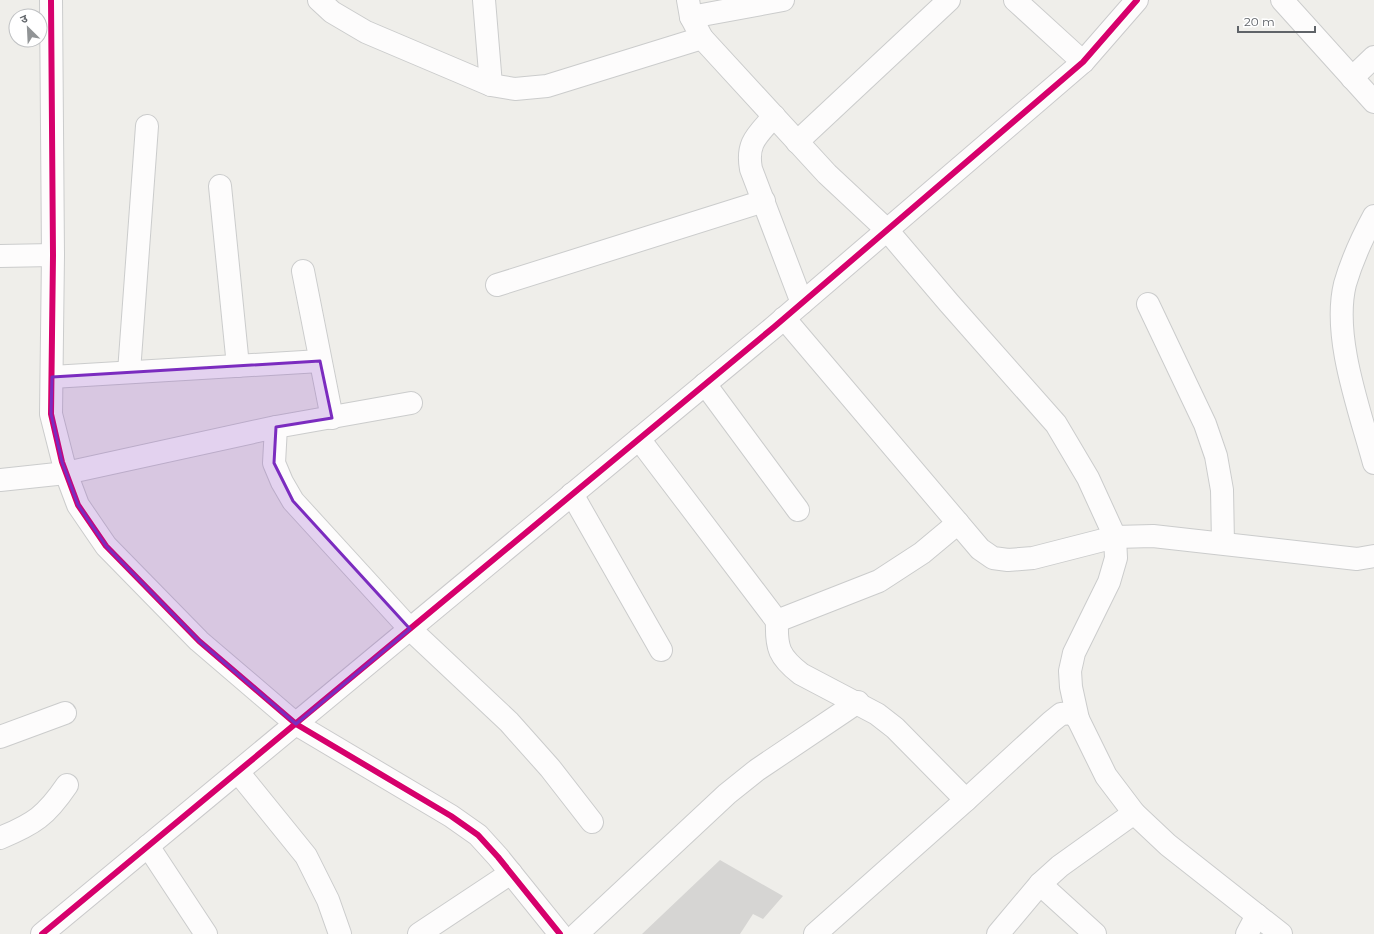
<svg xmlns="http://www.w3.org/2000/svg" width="1374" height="934" viewBox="0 0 1374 934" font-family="Montserrat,'Noto Sans Devanagari',sans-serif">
  <rect width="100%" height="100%" fill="#efeeea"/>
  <path fill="#d6d5d3" d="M720 860 783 896 763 919 753 914 740 934H642Z"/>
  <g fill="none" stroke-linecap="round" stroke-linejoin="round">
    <defs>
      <g id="street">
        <path d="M51 0 53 255 51 414 66 473 78 505 106 546 199 641 296 724"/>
        <path d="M319 0 332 12 366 32 491 85 515 89 547 86 702 38"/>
        <path d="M484 0 491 85"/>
        <path d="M688 0 691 17 702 38 827 174 887 230 949 303 1056 424 1088 478 1115 537 1116 558 1109 582 1074 653 1070 671 1071 687 1078 719"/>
        <path d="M1015 0 1083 62"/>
        <path d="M1282 0 1374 102"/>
        <path d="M691 17 783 0"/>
        <path d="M1352 78 1374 57"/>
        <path d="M774 116C758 135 746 142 751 169L802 303"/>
        <path d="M797 142 949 0"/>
        <path d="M220 186 238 366"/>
        <path d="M1374 216C1362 238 1352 260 1345 284 1332 337 1360 411 1374 463"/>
        <path d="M0 256 53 255"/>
        <path d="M303 271 332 418"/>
        <path d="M497 285 764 201"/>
        <path d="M1148 304 1205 424 1216 456 1222 490 1223 543"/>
        <path d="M784 318 980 549 993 558 1008 560 1033 558 1115 537 1153 536 1357 559 1374 556"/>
        <path d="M129 372 147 126"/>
        <path d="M52 377 320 361"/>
        <path d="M705 384 798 510"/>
        <path d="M411 403 276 427 274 463 282 482 293 501 410 629 509 722 550 768 592 822"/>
        <path d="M639 439 777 621 879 581 922 553 958 523"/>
        <path d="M0 480 66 473 276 427"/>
        <path d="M572 494 661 650"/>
        <path d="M777 621C776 648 779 657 801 674L877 714 895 728 966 800"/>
        <path d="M0 737 65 713"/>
        <path d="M238 772 306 856 328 900 340 934"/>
        <path d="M0 838C34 824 46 816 67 785"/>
        <path d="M148 846 206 934"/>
        <path d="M1040 884 1095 934"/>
        <path d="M419 934 511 873"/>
        <path d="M577 934 727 794 757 770 858 702"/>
        <path d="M815 934 966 800 1051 722 1061 714 1072 713 1078 719 1106 776 1134 813 1168 845 1281 934"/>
        <path d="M998 934 1040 884 1060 866 1134 813"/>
        <path d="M1247 934 1257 915"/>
      </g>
      <g id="secondary">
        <path d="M296 724 451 816 478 835 498 857 560 934"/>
        <path d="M42 934 774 327 1083 62 1137 0"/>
      </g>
    </defs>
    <use href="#street" stroke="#cbcccc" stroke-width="24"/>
    <use href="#secondary" stroke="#cacacb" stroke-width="24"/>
    <use href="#street" stroke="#fdfcfc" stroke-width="22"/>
    <use href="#secondary" stroke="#fdfcfc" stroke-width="22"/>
    <defs>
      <g id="cycleway">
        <path d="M51 0 53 255 51 414 62 462 78 505 106 546 199 641 296 724 451 816 478 835 498 857 560 934"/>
        <path d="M42 934 774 327 1083 62 1137 0"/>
      </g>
    </defs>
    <use href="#cycleway" stroke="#fff" stroke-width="8"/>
    <use href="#cycleway" stroke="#d6006c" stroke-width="6"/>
  </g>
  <path fill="#7b2cbf" fill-opacity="0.2" stroke="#7b2cbf" stroke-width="3" stroke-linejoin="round" d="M320 361 332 418 276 427 274 463 293 501 410 629 296 724 199 641 106 546 78 505 62 462 51 414 52 377Z"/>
  <g transform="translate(28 28) rotate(336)"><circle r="19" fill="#ffffff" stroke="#bfc1c3"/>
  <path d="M0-3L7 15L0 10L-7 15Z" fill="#919496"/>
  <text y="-6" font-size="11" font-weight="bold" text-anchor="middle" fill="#5f6368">उ</text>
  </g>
  <path d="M1238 26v6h77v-6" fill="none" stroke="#5f6368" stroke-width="2"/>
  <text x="1244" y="26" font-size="12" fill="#5f6368" stroke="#ffffff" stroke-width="3" paint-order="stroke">20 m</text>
</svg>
